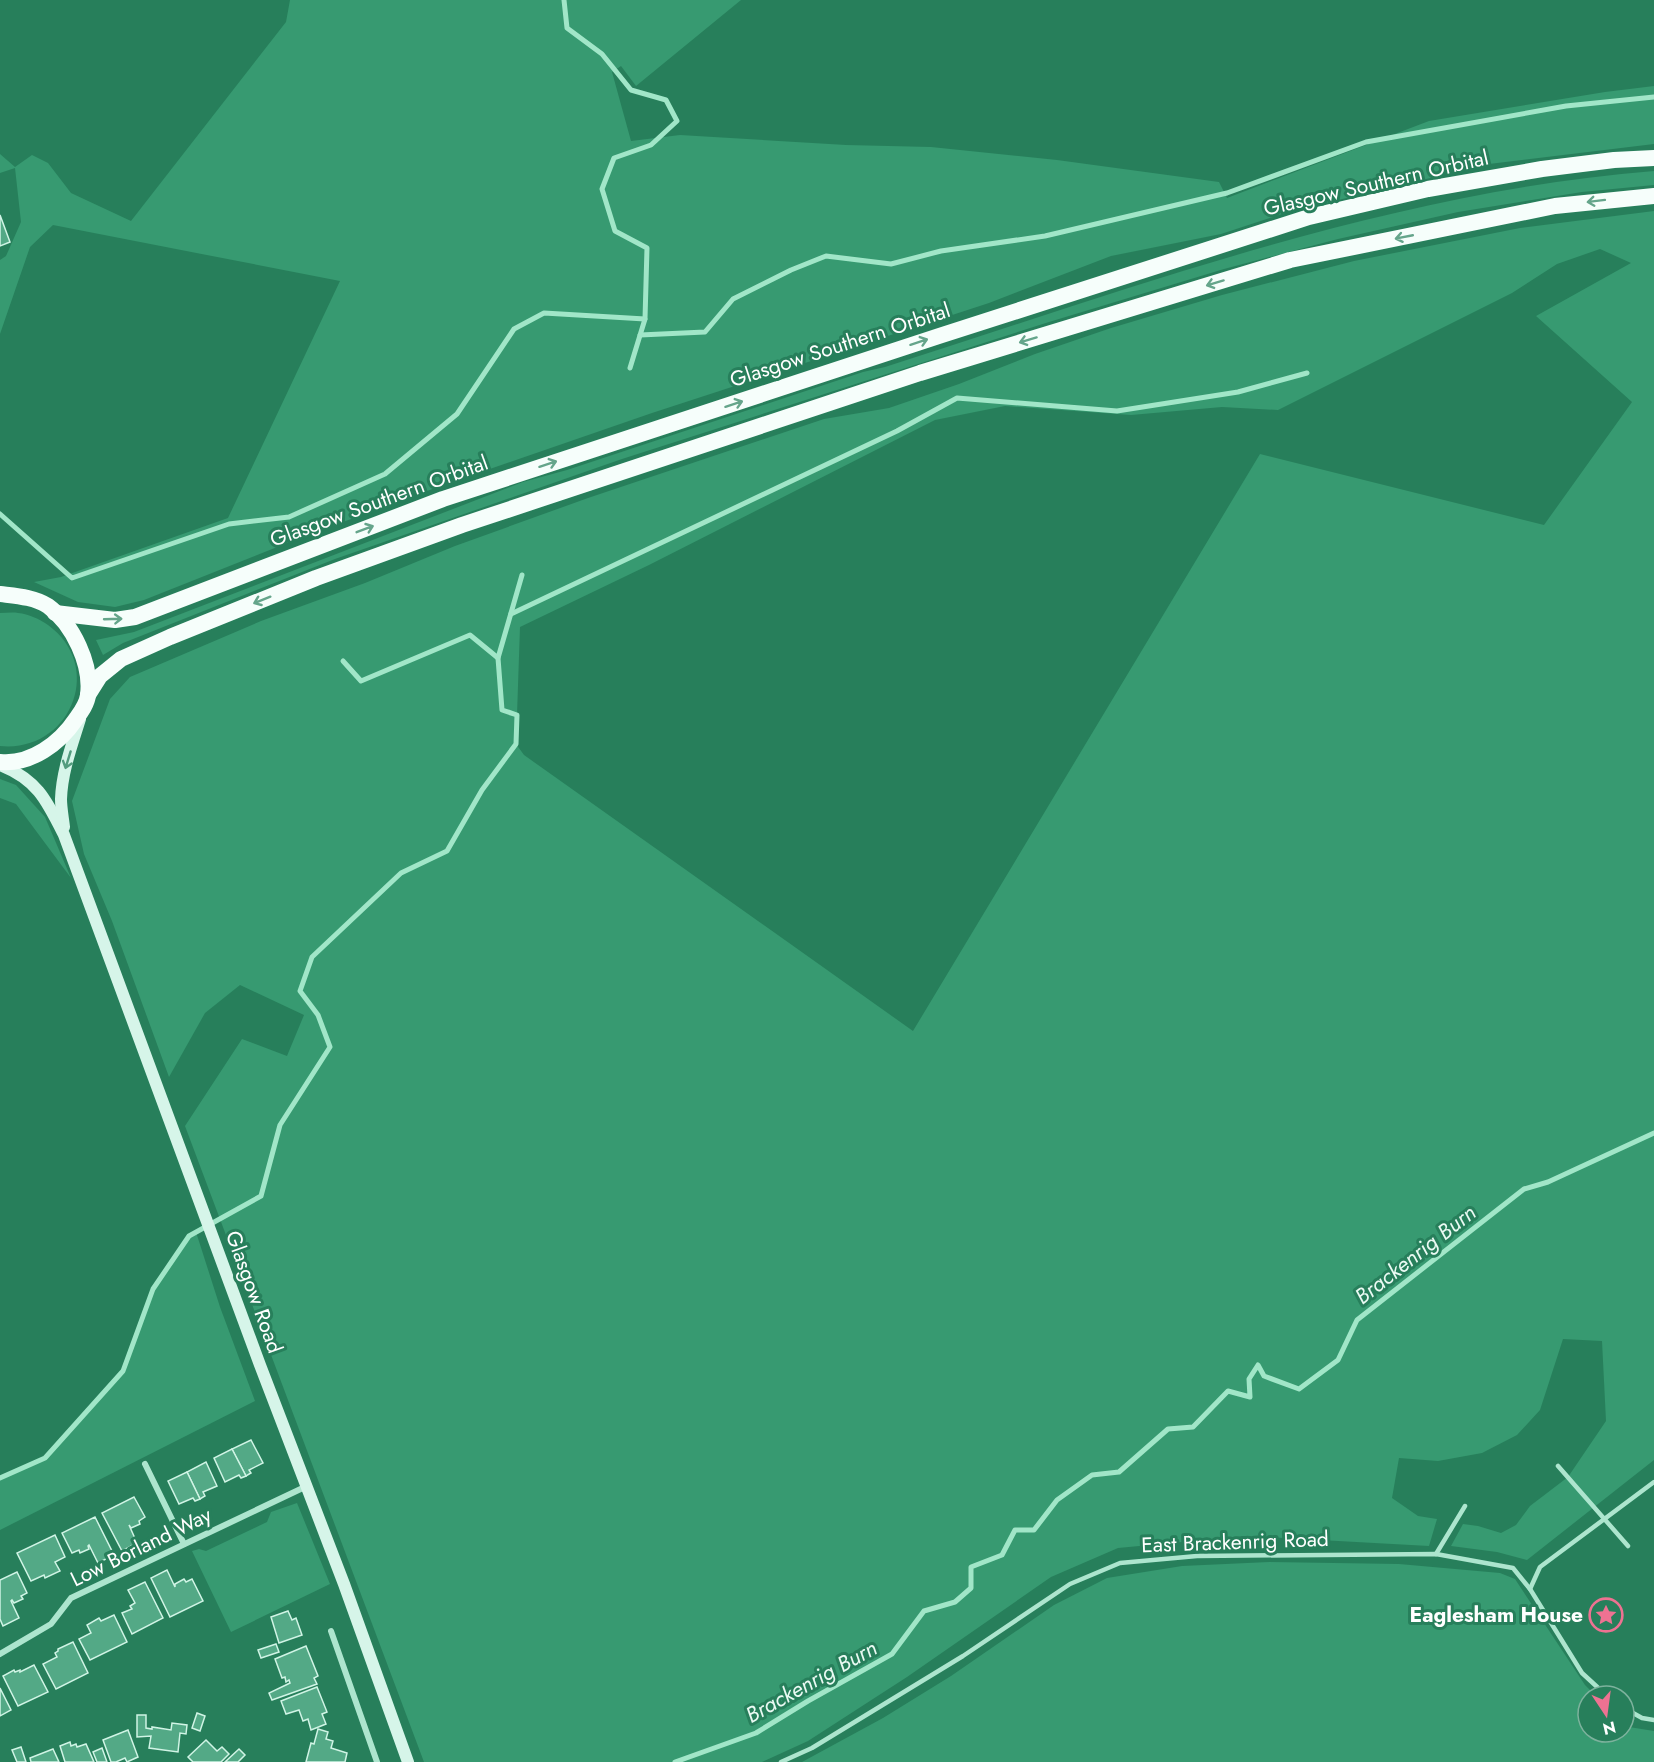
<svg xmlns="http://www.w3.org/2000/svg" width="1654" height="1762" viewBox="0 0 1654 1762" font-family="Jost,sans-serif">
  <rect width="100%" height="100%" fill="#277f5b"/>
  <g fill="#379a71" fill-rule="evenodd">
    <path d="M290 0H741L636 86 621 66 612 72 631 141 680 135 846 145 931 147 1057 160 1219 182 1227 198 1429 121 1605 92 1654 86V144L1489 164 1288 212 1221 234 1111 256 989 303 652 413 438 487 305 536 144 600 115 607 78 602 34 582 61 577 228 518 340 281 53 225 30 247 0 334V260L6 256 21 222 15 168 0 173V154L15 167 32 155 48 163 71 193 131 221 286 22Z"/>
    <path d="M1654 171V185L1582 192 1458 212 1338 239 1224 269 1049 322 622 459 335 559 123 643 103 655 96 640 134 632 523 482 567 470 863 372 885 367C1136 287 1390 192 1654 171Z"/>
    <path d="M1654 211V1460L1527 1560 1497 1552 1451 1546 1463 1524 1478 1526 1501 1533 1516 1525 1530 1506 1568 1477 1606 1421 1602 1341 1563 1339 1540 1410 1517 1435 1482 1453 1438 1461 1399 1458 1392 1498 1418 1516 1437 1519 1429 1546 1245 1536 1118 1548 1051 1577 907 1677 808 1741 762 1762H424L185 1126 242 1039 287 1056 304 1015 240 985 205 1013 169 1077 112 921 84 854 72 801 110 699 130 677 261 621 365 583 455 546 588 498 824 419 889 408 959 384 1035 354 1111 328 1222 295 1354 261 1520 228ZM1600 249 1631 263 1536 316 1632 402 1544 525 1260 454 913 1031 524 755 516 744 520 627 649 565 935 420 1005 406 1131 415 1222 407 1278 410 1512 293 1557 264Z"/>
    <path d="M0 613C6 613 13 612 18 613 29 614 39 619 48 625 106 667 70 753 0 746Z"/>
    <path d="M0 779 16 785 45 817 71 878 16 804 0 798Z"/>
    <path d="M196 1232 220 1307 255 1401 0 1530V1478L45 1458 123 1371 153 1289 189 1236Z"/>
    <path d="M297 1503 330 1584 231 1632 192 1551 199 1549 206 1551 267 1522 271 1512Z"/>
    <path d="M1269 1562 1399 1564 1500 1573 1515 1579 1585 1685 1596 1696H1588V1732H1624V1722L1629 1727 1654 1731V1762H802L883 1718 951 1676 1054 1605 1107 1578 1182 1566Z"/>
  </g>
  <g fill="none" stroke-linecap="round" stroke-linejoin="round">
    <g stroke="#a1e6c8" stroke-width="5">
      <path d="M564 0 567 28 602 54 631 90 666 100 677 121 651 145 614 158 602 189 615 231 647 248 645 319 630 368"/>
      <path d="M640 335 705 332 733 299 791 270 826 256 891 264 941 251 1045 236 1227 193 1366 142 1566 106 1654 97"/>
      <path d="M0 514 72 578 229 524 289 517 385 474 457 414 514 329 544 313 645 319"/>
      <path d="M511 614 897 431 957 398 1117 411 1238 392 1307 373"/>
      <path d="M343 661 361 681 470 635 498 658"/>
      <path d="M0 1478 45 1458 123 1371 153 1289 189 1236 261 1196 280 1125 330 1047 318 1015 300 991 312 957 401 873 447 851 482 790 516 744 517 715 502 710 498 658 522 575"/>
      <path d="M675 1762 756 1733 808 1701 892 1654 924 1611 955 1602 971 1588V1567L1002 1555 1015 1530H1034L1057 1500 1092 1475 1119 1472 1168 1429 1193 1427 1228 1391 1250 1397 1249 1379 1258 1365 1264 1376 1299 1389 1338 1360 1357 1320 1524 1189 1548 1182 1654 1133"/>
    </g>
  </g>
  <g fill="#53a986" stroke="#d0f4e5" stroke-width="1.5">
    <path d="M0 215 10 242 0 246Z"/>
    <path d="M251 1440 263 1463 249 1470 251 1473 246 1476 232 1449Z"/>
    <path d="M232 1449 246 1476 241 1478 239 1475 225 1482 214 1458Z"/>
    <path d="M206 1462 217 1486 203 1492 205 1496 200 1499 187 1472Z"/>
    <path d="M187 1472 200 1499 195 1501 193 1498 179 1504 168 1481Z"/>
    <path d="M134 1497 145 1517 139 1521 140 1524 131 1528 129 1525 137 1543 122 1551 102 1513Z"/>
    <path d="M95 1517 114 1555 98 1563 89 1545 88 1546 89 1549 80 1553 79 1550 72 1553 62 1533Z"/>
    <path d="M55 1535 65 1557 55 1562 60 1571 45 1578 44 1575 31 1581 17 1553Z"/>
    <path d="M167 1570 175 1587V1584L184 1579 186 1582 192 1579 203 1601 170 1617 151 1578Z"/>
    <path d="M17 1572 27 1593 21 1596 23 1599 14 1603 12 1600 11 1601 19 1618 3 1626 0 1619V1580Z"/>
    <path d="M145 1582 163 1618 132 1634 122 1613 132 1609 130 1606 135 1603 128 1590Z"/>
    <path d="M288 1611 292 1620 296 1618 302 1635 279 1643 271 1617Z"/>
    <path d="M114 1615 127 1642 90 1660 79 1639 91 1633 87 1625 99 1618 101 1621Z"/>
    <path d="M73 1642 88 1673 56 1689 43 1664 57 1657 55 1653 58 1651V1649Z"/>
    <path d="M276 1644 279 1652 261 1658 258 1650Z"/>
    <path d="M306 1646 318 1676 314 1678 317 1684 272 1700 269 1693 290 1683 289 1680 286 1682 285 1677 282 1678 275 1659Z"/>
    <path d="M34 1665 48 1692 18 1706 3 1676 14 1670 15 1672 20 1670V1672Z"/>
    <path d="M317 1687 327 1712 322 1714 326 1724 311 1730 308 1719 303 1721 299 1710 286 1714 281 1701Z"/>
    <path d="M0 1688 11 1710 0 1716Z"/>
    <path d="M197 1713 205 1716 200 1731 192 1728Z"/>
    <path d="M137 1715H146V1728L152 1729V1727L171 1730 172 1723 187 1725 186 1734 180 1733 178 1752 149 1748 151 1736 137 1737Z"/>
    <path d="M318 1729 328 1732 326 1739 333 1741 331 1748 347 1753 345 1762H306L311 1743 314 1744Z"/>
    <path d="M128 1730 138 1757 127 1762 125 1758 116 1762H111L103 1740Z"/>
    <path d="M206 1740 217 1751 222 1747 229 1754 221 1762H193L188 1757Z"/>
    <path d="M70 1742 71 1746 76 1744 77 1747 86 1744 94 1762H65L60 1746Z"/>
    <path d="M21 1747 26 1762H17L12 1750Z"/>
    <path d="M102 1748 107 1762H97L93 1752Z"/>
    <path d="M53 1749 59 1762H31L30 1758Z"/>
    <path d="M239 1749 245 1755 238 1762H225Z"/>
  </g>
  <g fill="none" stroke-linecap="round" stroke-linejoin="round">
    <g stroke="#ade5ce" stroke-width="4.5">
      <path d="M1558 1466 1628 1546"/>
      <path d="M1436 1554 1465 1506"/>
      <path d="M1530 1589 1540 1567 1654 1482"/>
      <path d="M1624 1708 1642 1718 1654 1720"/>
      <path d="M781 1762 812 1748 963 1656 1070 1584 1120 1563 1197 1556 1436 1554 1513 1568 1530 1589 1582 1673 1607 1696"/>
    </g>
    <g stroke="#ade5ce" stroke-width="6">
      <path d="M145 1464 184 1544"/>
      <path d="M331 1631 377 1762"/>
      <path d="M0 1654 51 1624 71 1598 307 1486"/>
    </g>
    <g stroke="#d6f5e9" stroke-width="12">
      <path d="M0 765C37 779 47 801 64 835L260 1365 344 1584 408 1762"/>
      <path d="M64 827C63 818 61 808 61 799 62 771 72 745 80 719"/>
    </g>
    <g stroke="#f6fefb" stroke-width="16">
      <path d="M0 594C16 596 34 597 48 606 73 624 92 665 88 695 87 704 81 712 76 719 60 743 31 765 0 762"/>
      <path d="M55 613 115 620 135 617 443 499 939 336 1309 217 1428 189 1542 169 1614 160 1654 158"/>
      <path d="M88 695 100 676 121 659 170 637 316 578 462 525 920 373 1290 260 1555 206 1654 196"/>
    </g>
  </g>
  <defs><path id="oneway-shaft" d="M-6 0H5M1.5-3L5.5 0L1.5 3" fill="none" stroke-width="1.6" stroke-linecap="round" stroke-linejoin="round" transform="scale(1.5)"/></defs>
  <g stroke="#65a58b">
    <use href="#oneway-shaft" transform="translate(1596 201) rotate(173)"/>
    <use href="#oneway-shaft" transform="translate(1404 237) rotate(169)"/>
    <use href="#oneway-shaft" transform="translate(1215 283) rotate(163)"/>
    <use href="#oneway-shaft" transform="translate(1028 340) rotate(163)"/>
    <use href="#oneway-shaft" transform="translate(919 342) rotate(-18)"/>
    <use href="#oneway-shaft" transform="translate(734 404) rotate(-18)"/>
    <use href="#oneway-shaft" transform="translate(548 464) rotate(-18)"/>
    <use href="#oneway-shaft" transform="translate(365 529) rotate(-21)"/>
    <use href="#oneway-shaft" transform="translate(262 600) rotate(158)"/>
    <use href="#oneway-shaft" transform="translate(113 619) rotate(-2)"/>
  </g>
  <use stroke="#539c7e" href="#oneway-shaft" transform="translate(68 760) rotate(107)"/>
  <defs>
    <symbol id="sight-ring" viewBox="-11 -11 22 22"><circle r="9.5" fill="#277f5b" stroke="#ee7292" stroke-width="1.5"/><path d="M0-6L1.8-2.2L6-1.7L2.9 1.2L3.7 5.4L0 3.3L-3.7 5.4L-2.9 1.2L-6-1.7L-1.8-2.2Z" fill="#ee7292"/></symbol>
  </defs>
  <g fill-rule="evenodd">
    <use href="#sight-ring" x="1587" y="1596" width="38" height="38"/>
  </g>
  <g text-anchor="middle" dominant-baseline="central" stroke-width="6" stroke-linejoin="round" paint-order="stroke">
    <g font-size="21" fill="#fff" stroke="#277f5b">
      <text transform="translate(1376 183) rotate(-13)">Glasgow Southern Orbital</text>
      <text transform="translate(840 345) rotate(-18)">Glasgow Southern Orbital</text>
      <text transform="translate(379 501) rotate(-20)">Glasgow Southern Orbital</text>
      <text transform="translate(254 1292) rotate(70)">Glasgow Road</text>
      <text transform="translate(1235 1542) rotate(-2)">East Brackenrig Road</text>
      <text transform="translate(141 1547) rotate(-26)">Low Borland Way</text>
    </g>
    <g font-size="21" font-weight="bold" fill="#fff" stroke="#277f5b" text-anchor="end">
      <text x="1583" y="1615">Eaglesham House</text>
    </g>
    <g font-size="22" font-style="italic" fill="#eafaf3" stroke="#277f5b">
      <text transform="translate(1415 1254) rotate(-38)">Brackenrig Burn</text>
      <text transform="translate(811 1681) rotate(-29)">Brackenrig Burn</text>
    </g>
  </g>
  <g transform="translate(1606 1714) rotate(167)"><circle r="28" fill="#277f5b" stroke="#7db29d" stroke-width="1.5"/>
  <path d="M0-4.5L10 22L0 15L-10 22Z" fill="#ee7292"/>
  <text y="-9" font-size="16" font-weight="bold" text-anchor="middle" fill="#ffffff">N</text>
  </g>
</svg>
